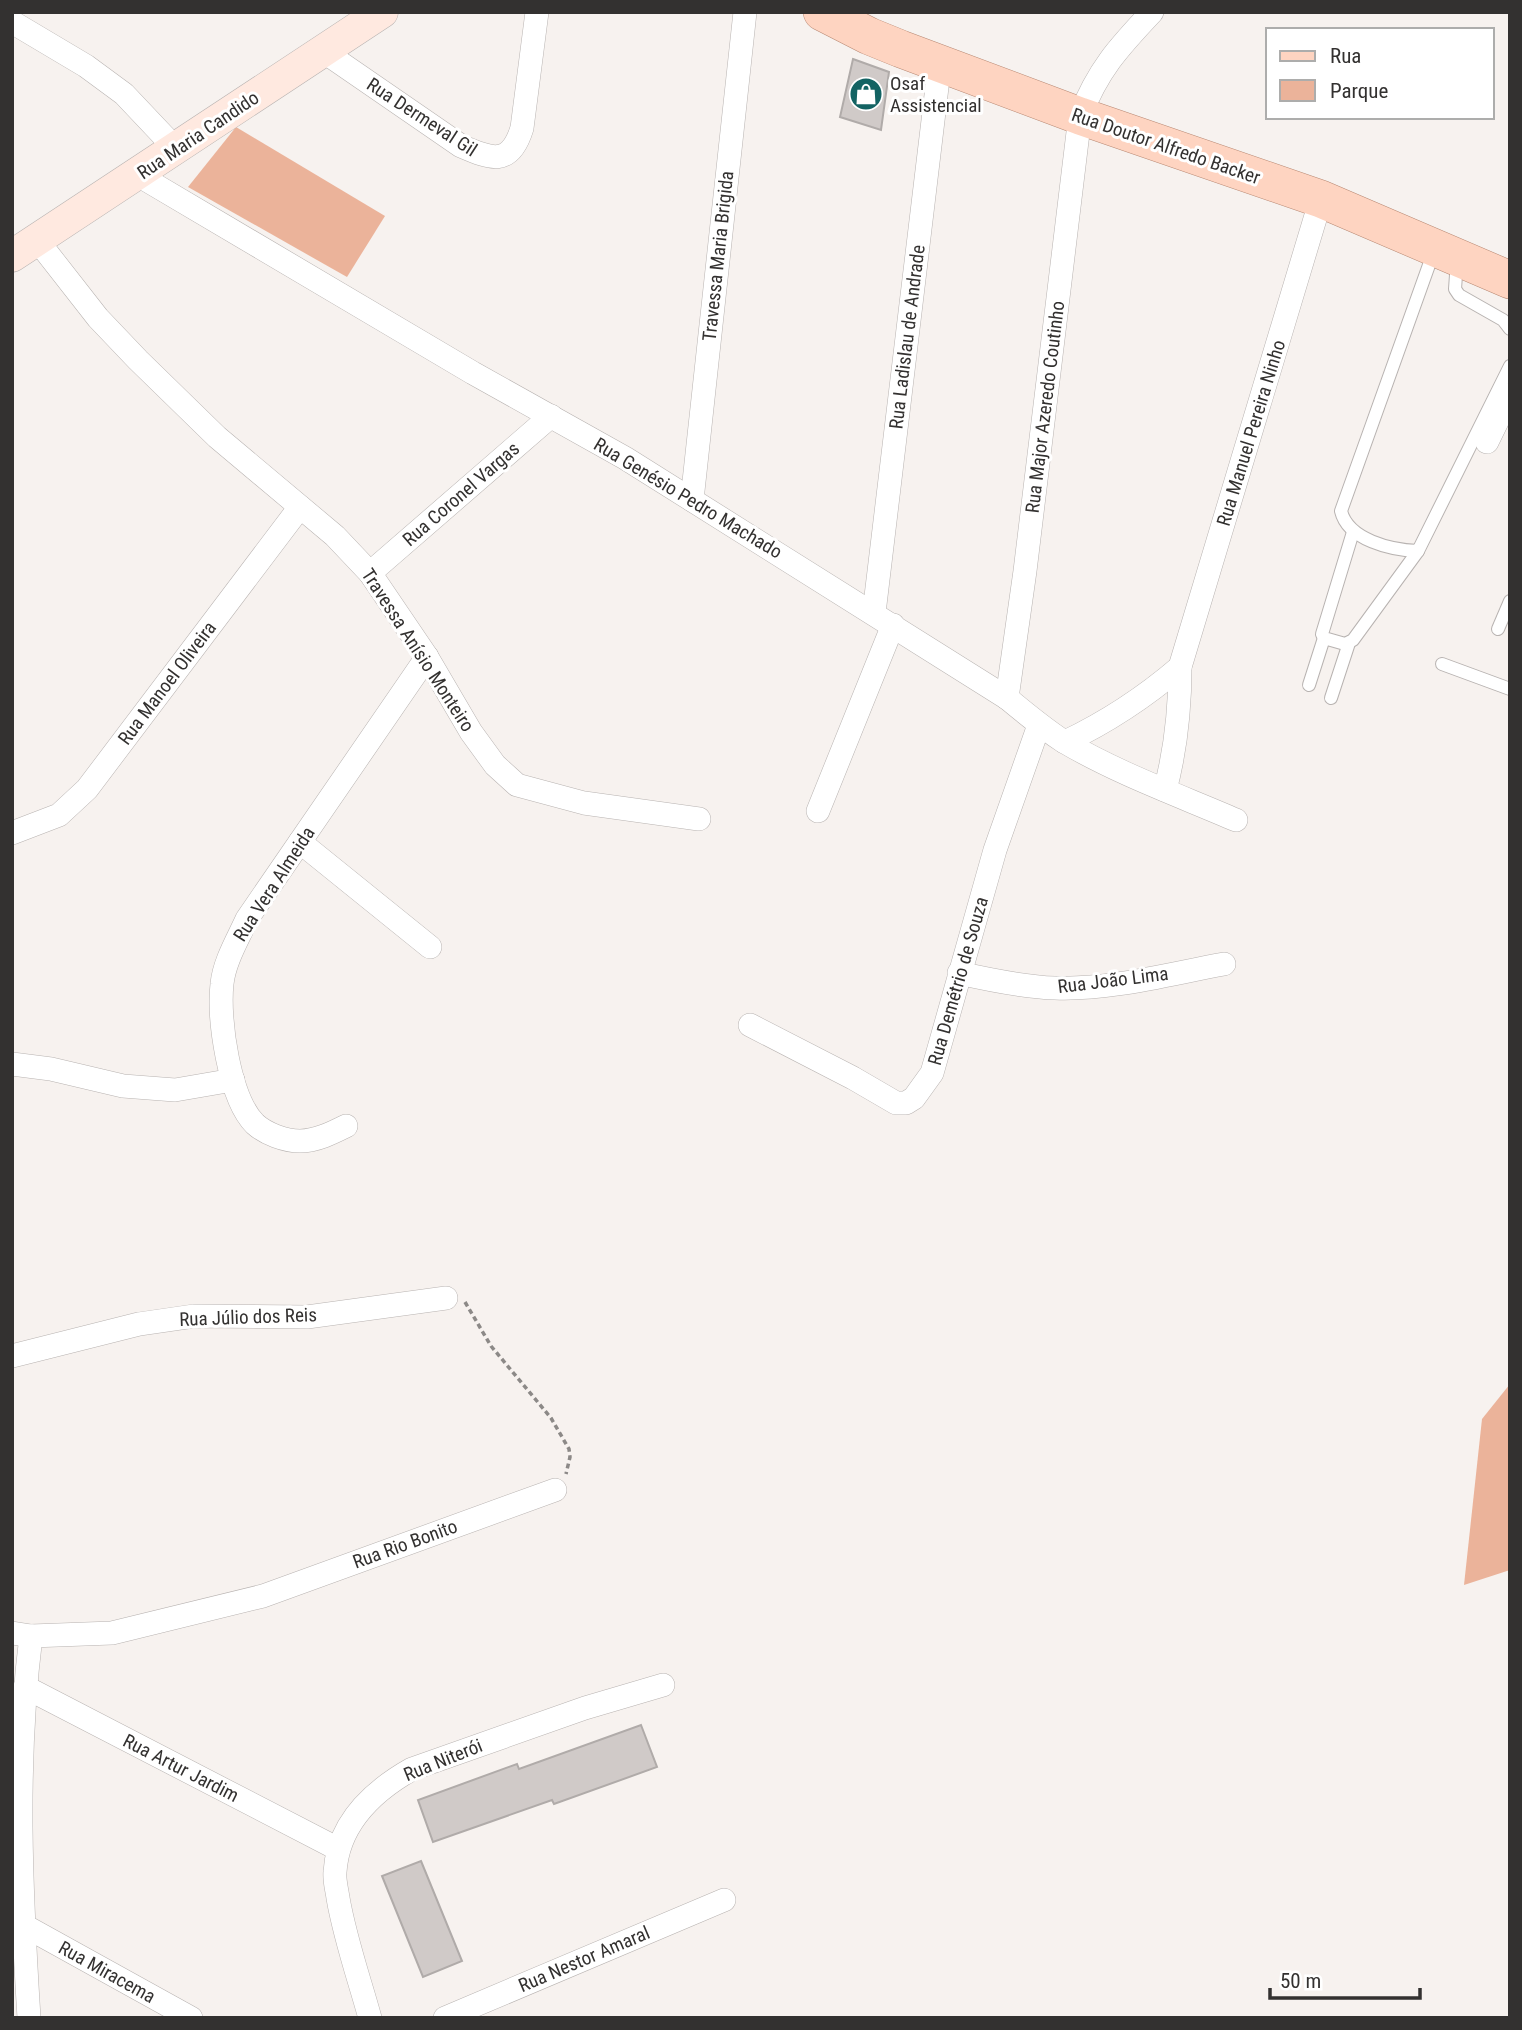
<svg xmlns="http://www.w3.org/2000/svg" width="1522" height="2030" viewBox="0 0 1522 2030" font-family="'Roboto Condensed',sans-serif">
  <rect width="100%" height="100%" fill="#f7f2ef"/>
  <g fill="#ebb39a">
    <path d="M236 127 385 216 347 277 188 187Z"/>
    <path d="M1510 1384V1570L1464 1585 1482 1419Z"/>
  </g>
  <g fill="#d0cac8" stroke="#b0aba9" stroke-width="2">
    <path d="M853 59 889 72 881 130 840 117Z"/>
    <path d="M641 1725 657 1767 554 1804 552 1800 433 1842 418 1800 517 1764 519 1769Z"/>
    <path d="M421 1861 462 1961 423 1977 382 1876Z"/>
  </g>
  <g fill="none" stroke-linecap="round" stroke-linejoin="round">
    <defs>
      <g id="lane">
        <path d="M1434 251 1341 511C1348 540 1391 550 1418 551L1510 366"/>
        <path d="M1457 261 1455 289 1459 295 1503 320 1510 329"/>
        <path d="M1353 532 1322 634 1324 638 1345 644 1353 640 1418 551"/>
        <path d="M1498 629 1510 601"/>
        <path d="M1442 664 1510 689"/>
        <path d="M1309 685 1324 638"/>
        <path d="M1331 698 1349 643"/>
      </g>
      <g id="street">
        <path d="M12 22 86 66 124 94 176 149"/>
        <path d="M323 51 461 146C491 159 510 167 522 128L537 12"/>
        <path d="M138 175 473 373 625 458 1007 698C1025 713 1043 728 1063 741 1117 773 1178 795 1236 820"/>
        <path d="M37 240 98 318 138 360 217 437 335 536 370 573 427 657 471 732 495 765 517 785 584 803 699 819"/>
        <path d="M1487 442 1510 395"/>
        <path d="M692 500 745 12"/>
        <path d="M370 573 551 416"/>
        <path d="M874 613 940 62"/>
        <path d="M1007 698 1025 571 1080 116C1098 70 1118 48 1152 12"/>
        <path d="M1065 742C1107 722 1145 697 1180 667"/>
        <path d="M1165 790C1176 749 1180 709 1180 667L1321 199"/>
        <path d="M818 811 893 625"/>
        <path d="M12 833 59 815 87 789 300 507"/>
        <path d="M300 842 430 947"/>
        <path d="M959 973C990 980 1023 987 1055 988 1111 990 1169 974 1224 964"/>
        <path d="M750 1025 853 1078 896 1103H906L914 1098 932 1073 995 850 1039 725"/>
        <path d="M12 1064 51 1069 123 1086 175 1090 233 1080"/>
        <path d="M346 1126C332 1133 316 1141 300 1141 285 1141 266 1134 255 1124 229 1098 218 1019 222 984 224 962 238 939 247 919L427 657"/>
        <path d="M12 1356 139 1324 194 1316 307 1317 446 1298"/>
        <path d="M12 1633 31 1636 112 1633 263 1596 555 1490"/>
        <path d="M25 1687 338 1849"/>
        <path d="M23 1925 191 2018"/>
        <path d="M29 2018C21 1891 15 1763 31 1636"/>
        <path d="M370 2018C359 1978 345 1939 338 1898 337 1890 334 1880 335 1872 338 1824 373 1791 412 1769L585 1708 663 1685"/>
        <path d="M445 2018 724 1900"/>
      </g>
      <path id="secondary" d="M12 256 382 12"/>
      <path id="primary" d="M822 12 869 36 901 49 1080 116 1321 199 1510 280"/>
    </defs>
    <use href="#lane" stroke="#b8b3b1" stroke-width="14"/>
    <use href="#street" stroke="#b8b3b1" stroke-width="24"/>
    <use href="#secondary" stroke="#b8b3b1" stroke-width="33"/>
    <use href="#primary" stroke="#b78873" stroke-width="38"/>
    <path stroke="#8c8987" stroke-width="3.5" stroke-dasharray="5 3.5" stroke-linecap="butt" d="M465 1302 491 1346 551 1418 569 1449 570 1457 566 1474"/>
    <use href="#lane" stroke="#fff" stroke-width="12"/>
    <use href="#street" stroke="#fff" stroke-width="23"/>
    <use href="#secondary" stroke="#ffe9e0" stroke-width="32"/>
    <use href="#primary" stroke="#fed4c1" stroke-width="37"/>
  </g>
  <defs>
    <symbol id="shop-disc" viewBox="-11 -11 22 22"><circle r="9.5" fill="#136363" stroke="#fff"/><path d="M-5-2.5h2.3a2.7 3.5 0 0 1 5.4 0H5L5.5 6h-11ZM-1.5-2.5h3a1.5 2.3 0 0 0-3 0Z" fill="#fff"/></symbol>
  </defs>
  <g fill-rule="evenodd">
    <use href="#shop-disc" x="847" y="75" width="38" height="38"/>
  </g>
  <g text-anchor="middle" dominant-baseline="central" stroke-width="6" stroke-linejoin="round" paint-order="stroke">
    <g font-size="19" fill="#333130" stroke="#fff" text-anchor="start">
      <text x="890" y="83">Osaf<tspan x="890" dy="22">Assistencial</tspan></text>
    </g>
    <g font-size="19" fill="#333130" stroke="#fff">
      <text transform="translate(422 117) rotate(33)">Rua Dermeval Gil</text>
      <text transform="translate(198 135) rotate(-34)">Rua Maria Candido</text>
      <text transform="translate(1166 146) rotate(19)">Rua Doutor Alfredo Backer</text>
      <text transform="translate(718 256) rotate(-84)">Travessa Maria Brigida</text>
      <text transform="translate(907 337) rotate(-83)">Rua Ladislau de Andrade</text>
      <text transform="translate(1045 407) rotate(-83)">Rua Major Azeredo Coutinho</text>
      <text transform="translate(1251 433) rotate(-73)">Rua Manuel Pereira Ninho</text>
      <text transform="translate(461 494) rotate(-41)">Rua Coronel Vargas</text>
      <text transform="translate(688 498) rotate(31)">Rua Genésio Pedro Machado</text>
      <text transform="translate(418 650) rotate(57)">Travessa Anísio Monteiro</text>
      <text transform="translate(167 683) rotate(-53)">Rua Manoel Oliveira</text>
      <text transform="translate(274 884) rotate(-57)">Rua Vera Almeida</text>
      <text transform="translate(1113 980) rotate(-7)">Rua João Lima</text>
      <text transform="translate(958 981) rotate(-74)">Rua Demétrio de Souza</text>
      <text transform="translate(248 1317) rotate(-2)">Rua Júlio dos Reis</text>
      <text transform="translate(405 1544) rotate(-20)">Rua Rio Bonito</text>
      <text transform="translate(443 1760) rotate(-22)">Rua Niterói</text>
      <text transform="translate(181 1768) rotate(27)">Rua Artur Jardim</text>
      <text transform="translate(584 1959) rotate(-23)">Rua Nestor Amaral</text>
      <text transform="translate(107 1972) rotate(29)">Rua Miracema</text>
    </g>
  </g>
  <rect width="1522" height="2030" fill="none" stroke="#333130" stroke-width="28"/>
  <rect x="1266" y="28" width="228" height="91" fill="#ffffff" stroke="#adadac" stroke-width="2"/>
  <rect x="1280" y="51" width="35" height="10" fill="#fed4c1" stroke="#adadac" stroke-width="2"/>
  <text x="1330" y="63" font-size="21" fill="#333130">Rua</text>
  <rect x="1280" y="80" width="35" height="21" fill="#ebb39a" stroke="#adadac" stroke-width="2"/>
  <text x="1330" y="98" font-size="21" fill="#333130">Parque</text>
  <path d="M1270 1988v10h150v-10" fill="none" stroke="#333130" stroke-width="3.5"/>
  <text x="1280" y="1988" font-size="21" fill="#333130" stroke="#ffffff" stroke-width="5" paint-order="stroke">50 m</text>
</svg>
